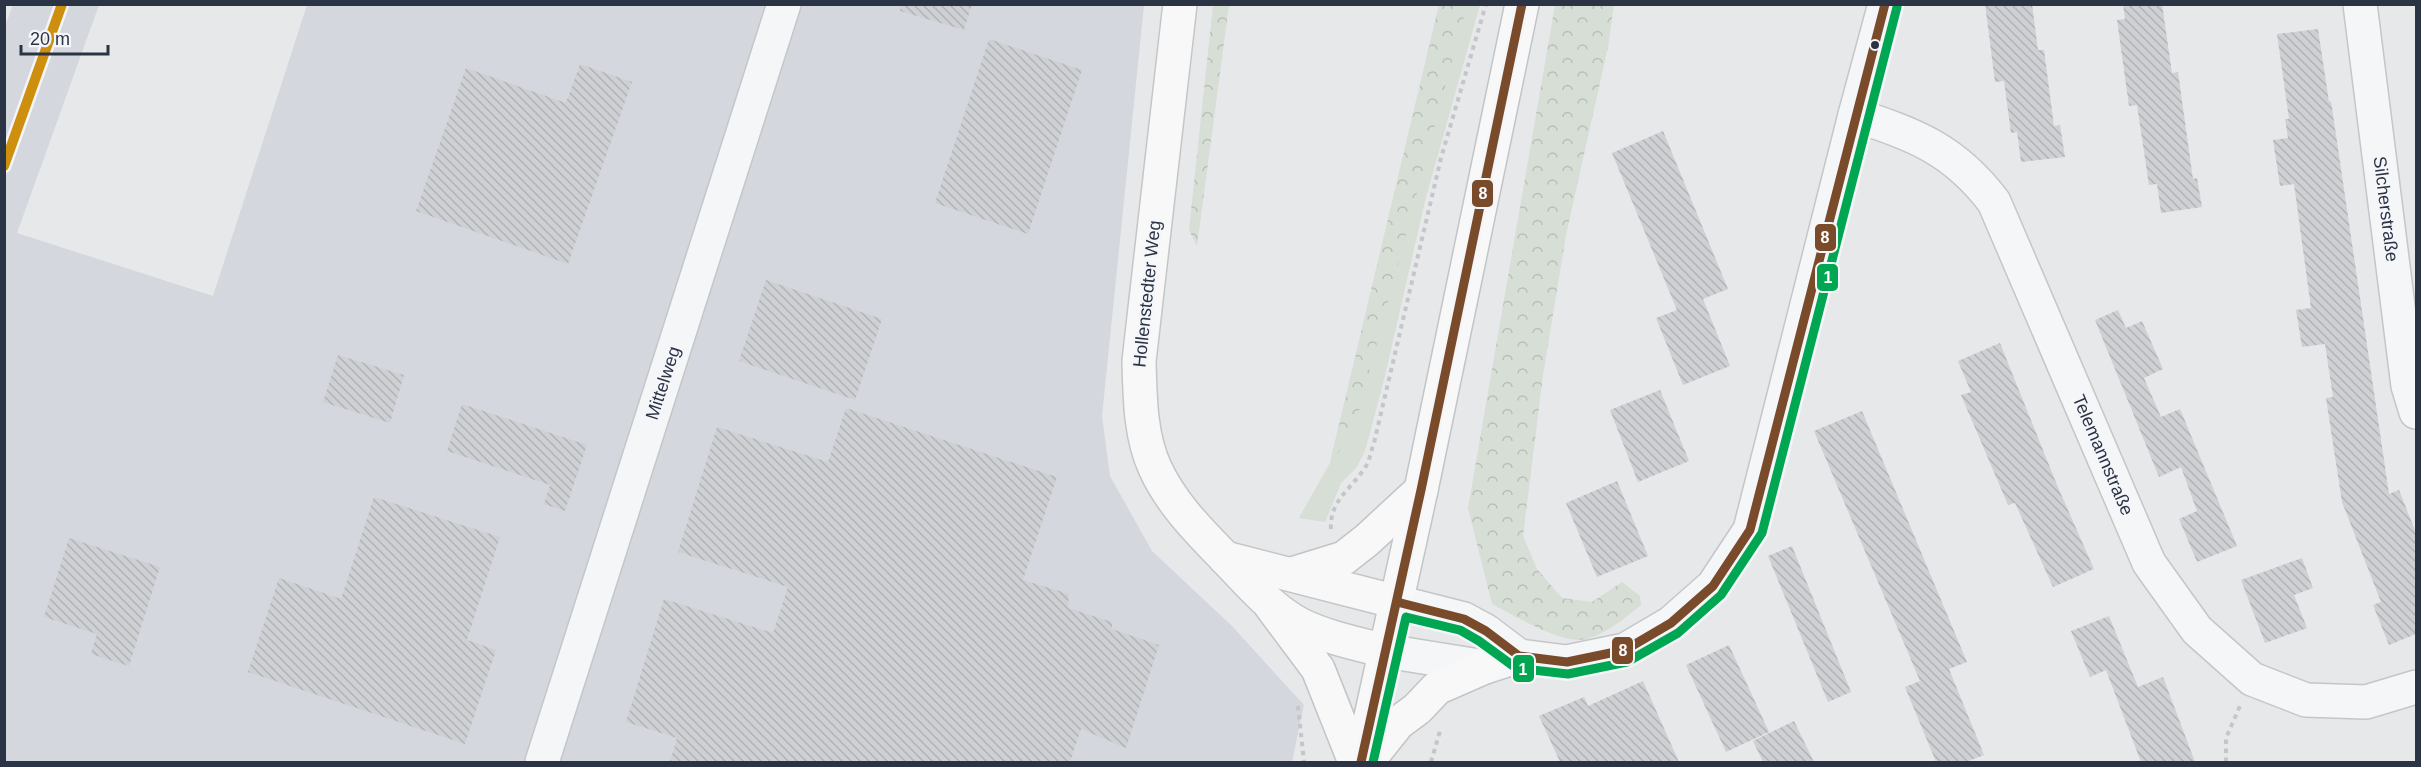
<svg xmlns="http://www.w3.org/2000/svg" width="2421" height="767" viewBox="0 0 2421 767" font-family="Helvetica,sans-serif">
  <defs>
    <pattern id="forest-crowns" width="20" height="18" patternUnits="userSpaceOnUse" patternTransform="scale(1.5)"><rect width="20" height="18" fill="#d6ded6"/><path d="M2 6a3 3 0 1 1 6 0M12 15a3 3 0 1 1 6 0" fill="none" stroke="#b8bfb9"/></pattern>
    <pattern id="building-back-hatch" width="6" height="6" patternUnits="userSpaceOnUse" patternTransform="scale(1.5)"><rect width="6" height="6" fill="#ced0d3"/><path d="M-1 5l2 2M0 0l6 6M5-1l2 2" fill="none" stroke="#b1b3b6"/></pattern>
  </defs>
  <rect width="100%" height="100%" fill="#e6e8ea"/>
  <path fill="#d4d7dd" d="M13 5H99L17 233 213 296 307 5H1144L1102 416 1110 476 1152 551 1232 626 1304 705 1292 762H5L4 29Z"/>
  <path fill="#d6ded6" d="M1439 5H1480L1425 201 1384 380 1365 451 1356 468 1341 483 1325 522 1299 518 1330 463Z"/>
  <g fill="url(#forest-crowns)">
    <path d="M1213 5H1229L1197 246 1189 230Z"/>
    <path d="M1439 5H1467L1353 433 1330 463Z"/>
    <path d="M1555 5H1614L1608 47 1566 235 1543 375 1523 536 1537 569 1562 598 1592 602 1622 582 1640 596 1641 605C1625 618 1606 634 1586 639 1562 645 1514 615 1492 604L1468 508Z"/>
  </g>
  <g fill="url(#building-back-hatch)">
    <path d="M901 4H972L964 30 900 11Z"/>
    <path d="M1985 4H2032L2038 50H2044L2054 126 2060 125 2065 157 2021 162 2017 132 2011 133 2004 81 1995 82Z"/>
    <path d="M2123 4H2162L2172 73 2178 72 2193 179 2197 178 2202 207 2161 213 2157 184 2149 185 2137 105 2129 106 2117 20 2125 19Z"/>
    <path d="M2318 29 2329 102 2331 101 2389 494 2399 490 2416 533V634L2389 645 2373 605 2381 602 2342 502 2326 398 2333 397 2325 344 2302 347 2296 310 2311 308 2294 184 2280 186 2273 140 2288 138 2285 119H2289L2277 34Z"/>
    <path d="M989 39 1082 70 1028 234 935 203Z"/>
    <path d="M580 64 632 82 568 264 416 211 466 68 566 103Z"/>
    <path d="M1663 131 1728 289 1703 299 1730 366 1683 385 1656 318 1677 310 1612 153Z"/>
    <path d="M766 280 882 319 855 400 739 361Z"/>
    <path d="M2118 310 2126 328 2142 321 2163 369 2144 378 2161 417 2180 409 2237 546 2197 562 2179 519 2197 511 2181 467 2159 477 2095 320Z"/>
    <path d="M2000 343 2057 485 2094 569 2053 587 2015 503 2008 505 1961 395 1971 392 1958 361Z"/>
    <path d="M338 355 404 375 390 423 323 402Z"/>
    <path d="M1660 390 1689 461 1638 482 1610 410Z"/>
    <path d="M462 404 587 445 565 511 544 504 550 485 447 451Z"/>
    <path d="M846 408 1057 477 1023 580 1069 594 1068 608 1112 622V629L1159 645 1126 748 1081 729 1070 762H670L677 738 626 722 664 599 773 633 788 587 678 552 717 427 828 462Z"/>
    <path d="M1862 411 1967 662 1949 669 1984 755 1966 762H1936L1905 687 1920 681 1814 431Z"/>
    <path d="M1617 481 1648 556 1597 577 1566 503Z"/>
    <path d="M374 497 500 537 467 640 496 650 465 744 248 672 279 578 341 599Z"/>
    <path d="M69 538 160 567 129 666 91 654 97 634 44 617Z"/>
    <path d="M1792 546 1851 692 1828 702 1768 556Z"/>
    <path d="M2302 558 2313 588 2294 595 2307 628 2265 643 2241 580Z"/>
    <path d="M2109 616 2138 687 2163 677 2195 762H2141L2106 670 2090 677 2071 631Z"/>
    <path d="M1729 645 1769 732 1726 752 1686 665Z"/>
    <path d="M1643 681 1679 762H1560L1539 716 1584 697 1588 706Z"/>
    <path d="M1794 721 1814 762H1763L1753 741Z"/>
  </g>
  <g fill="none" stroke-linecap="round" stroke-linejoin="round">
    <defs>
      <g id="street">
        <path d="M2360 4 2408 386 2416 412"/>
        <path d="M1855 115C1915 135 1954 149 1994 202L2149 563 2197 630 2252 679 2306 700 2366 702 2416 687"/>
        <path d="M1397 602 1464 619 1486 631 1519 656"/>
        <path d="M1386 651 1485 667 1519 656 1567 662 1625 650 1671 623 1713 586 1750 530 1855 115 1885 4"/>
        <path d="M542 762 784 4"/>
      </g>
      <g id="secondary">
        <path d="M1180 4 1139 361C1140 397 1140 435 1155 468 1172 505 1200 532 1228 561 1250 584 1270 608 1299 624 1325 637 1358 644 1386 651"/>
        <path d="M1225 558 1397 602"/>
      </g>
      <g id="primary">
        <path d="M1292 574 1344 558 1367 540 1421 490"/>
        <path d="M1271 606 1318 669 1355 762"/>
        <path d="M1361 762 1421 490 1522 4"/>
        <path d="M1367 762 1398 723 1417 709 1437 688 1485 667"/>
      </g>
    </defs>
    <use href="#street" stroke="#c4c6c8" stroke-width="36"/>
    <use href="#secondary" stroke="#c4c6c8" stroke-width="36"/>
    <use href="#primary" stroke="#c2c5c8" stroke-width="36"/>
    <g stroke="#c5c6ca" stroke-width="4" stroke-dasharray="4.5 4.5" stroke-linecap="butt">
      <path d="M1331 529C1329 500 1353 488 1366 466 1370 460 1371 450 1374 443L1441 158 1486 4"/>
      <path d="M1298 706 1304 762"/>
      <path d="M1431 762 1440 731"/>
      <path d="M2226 762V738L2240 706"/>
    </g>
    <use href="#street" stroke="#f5f6f7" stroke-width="33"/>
    <use href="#secondary" stroke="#f8f8f8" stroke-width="33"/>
    <use href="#primary" stroke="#f8f8f8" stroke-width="33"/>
    <defs>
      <g id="bus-1">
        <path d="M1397 602 1464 619 1486 631 1519 656 1567 662 1625 650 1671 623 1713 586 1750 530 1885 4"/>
        <path d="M1361 762 1421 490 1522 4"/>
      </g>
      <path id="bus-2" d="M1373 762 1406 617 1460 630 1479 641 1516 668 1568 674 1627 662 1678 633 1721 595 1762 533 1897 7"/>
    </defs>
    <use href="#bus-1" stroke="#f4f6f9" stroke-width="14"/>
    <use href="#bus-2" stroke="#f4f6f9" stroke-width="14"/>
    <use href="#bus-1" stroke="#7a4b2a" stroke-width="9"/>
    <use href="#bus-2" stroke="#00a651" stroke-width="9"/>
    <defs>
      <path id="rail-1" d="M4 166 62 4"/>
    </defs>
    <use href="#rail-1" stroke="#f4f6f9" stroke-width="15"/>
    <use href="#rail-1" stroke="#ce8f0e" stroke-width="10"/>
  </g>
  <circle fill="#2b3445" stroke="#f4f6f9" stroke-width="2" cx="1875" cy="45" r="5"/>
  <g text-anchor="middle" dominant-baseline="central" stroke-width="5" stroke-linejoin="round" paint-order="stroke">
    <g font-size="18" fill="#2b3445" stroke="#f4f6f9">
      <text transform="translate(2386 209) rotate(83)">Silcherstraße</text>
      <text transform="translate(1147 294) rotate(-84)">Hollenstedter Weg</text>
      <text transform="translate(663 383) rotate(-72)">Mittelweg</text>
      <text transform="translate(2103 455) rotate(67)">Telemannstraße</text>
    </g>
  </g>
  <g stroke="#f4f6f9" stroke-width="2">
    <rect x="1471" y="179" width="23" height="29" rx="6" fill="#7a4b2a"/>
    <rect x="1814" y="223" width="23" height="29" rx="6" fill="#7a4b2a"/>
    <rect x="1816" y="263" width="23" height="29" rx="6" fill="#00a651"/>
    <rect x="1611" y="636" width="23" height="29" rx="6" fill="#7a4b2a"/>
    <rect x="1512" y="654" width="23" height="29" rx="6" fill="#00a651"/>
  </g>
  <g font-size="16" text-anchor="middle" font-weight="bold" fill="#fff">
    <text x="1483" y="199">8</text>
    <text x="1825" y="243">8</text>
    <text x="1828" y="283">1</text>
    <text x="1623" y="656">8</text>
    <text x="1523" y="675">1</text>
  </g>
  <rect width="2421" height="767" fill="none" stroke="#2b3445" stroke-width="12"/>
  <path d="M21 45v9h87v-9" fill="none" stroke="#2b3445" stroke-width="3"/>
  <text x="30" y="45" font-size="18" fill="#2b3445" stroke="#f4f6f9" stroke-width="4.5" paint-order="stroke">20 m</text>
</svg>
